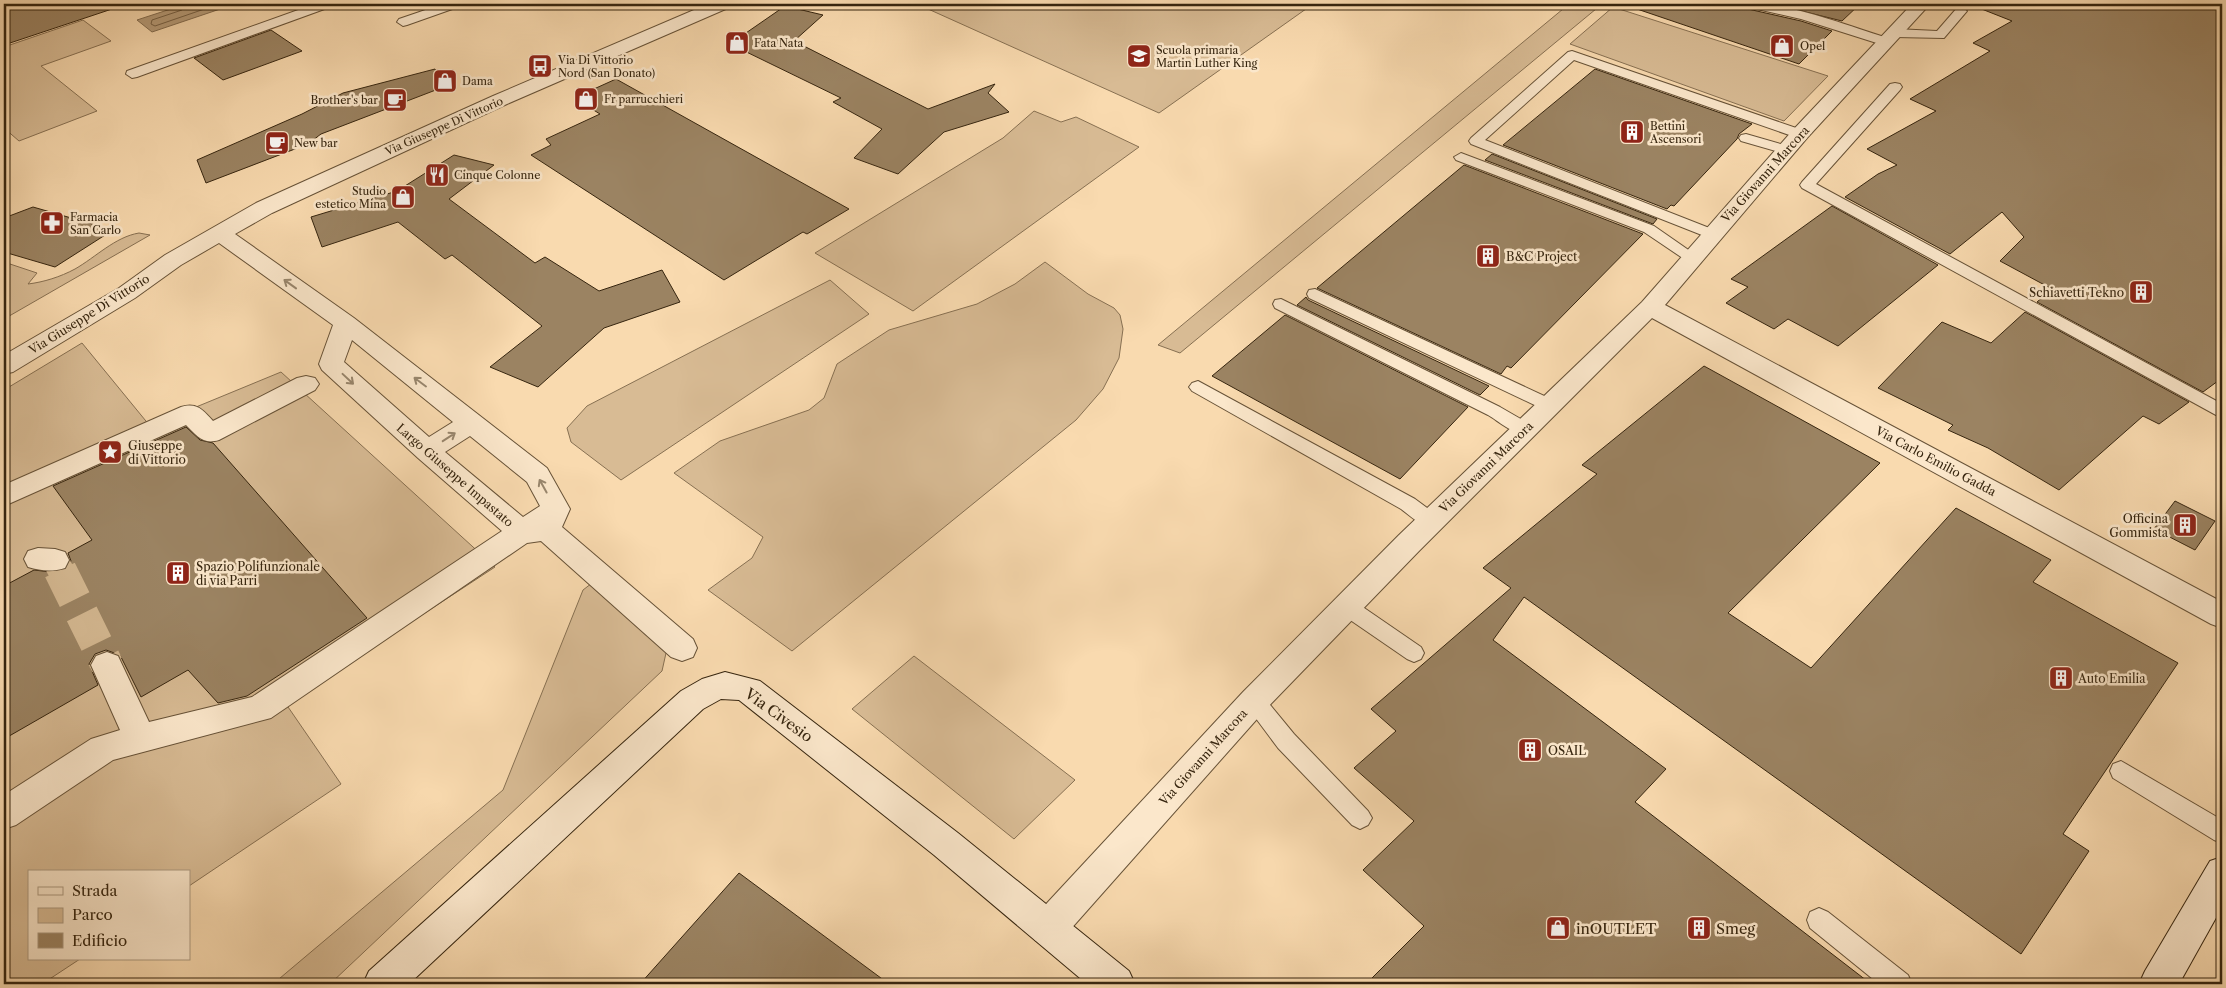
<svg xmlns="http://www.w3.org/2000/svg" width="2226" height="988" viewBox="0 0 2226 988" font-family="'Libre Caslon Text',serif">
  <rect width="100%" height="100%" fill="#f9daaf"/>
  <filter id="stains"><feTurbulence type="fractalNoise" baseFrequency=".004" numOctaves="4"/><feColorMatrix values="0 0 0 0 .2 0 0 0 0 .09 0 0 0 0 .02 0 0 0 .5 -.17"/></filter>
  <radialGradient id="worn" r=".72"><stop offset=".6" stop-color="#630" stop-opacity="0"/><stop offset="1" stop-color="#630" stop-opacity=".3"/></radialGradient>
  <g fill="#d8bb94" stroke="#877052">
    <path d="M917 4H1313L1159 113Z"/>
    <path d="M1569 4H1602L1180 353 1158 345Z"/>
    <path d="M1613 7 1828 76 1784 121 1570 44Z"/>
    <path d="M83 20 111 41 41 66 97 111 19 141 4 128V47Z"/>
    <path d="M1034 111 1061 122 1076 117 1139 147 913 311 815 253 1003 138Z"/>
    <path d="M139 233 150 235 4 319V262L37 273 28 284C44 282 60 277 75 269 96 257 115 237 139 233Z"/>
    <path d="M1045 262 1088 294 1114 308 1120 315 1123 329 1119 358 1103 389 1076 420 792 651 708 590 752 558 763 537 674 473 720 441 809 410 824 398 837 364 889 330 977 304 1015 284Z"/>
    <path d="M830 280 869 314 621 480 571 442 567 428 587 406Z"/>
    <path d="M82 343 150 426 281 372 495 567 286 704 341 784 189 886V872H29V959H80L42 984H4V390Z"/>
    <path d="M596 580 666 653 662 671 330 984H273L503 790 583 590Z"/>
    <path d="M914 656 1075 780 1014 839 852 709Z"/>
  </g>
  <path fill="#b79c79" stroke="#836c4f" d="M186 4H235L152 32 137 20Z"/>
  <g fill="none" stroke-linecap="round" stroke-linejoin="round">
    <path stroke="#766044" stroke-width="1" d="M184 4 182 10 152 20 151 24 155 26 219 4"/>
  </g>
  <g fill="#9b8362" stroke="#36250f">
    <path d="M4 4H111L112 9 4 45Z"/>
    <path d="M1638 4H1744L1748 9 1801 21 1832 31 1799 64 1637 9Z"/>
    <path d="M1773 4H1860L1842 21Z"/>
    <path d="M1974 4H2222V378L2203 392 2037 302 2052 289 2000 261 2024 237 2002 212 1950 254 1845 197 1878 174 1897 165 1867 149 1936 111 1910 99 1990 51 1973 43 2012 21 1974 6Z"/>
    <path d="M785 6 823 15 794 41 928 109 995 84 988 93 1009 112 944 132 898 174 854 158 882 129 833 102 841 98 730 44Z"/>
    <path d="M271 30 302 51 223 80 194 58Z"/>
    <path d="M435 69 441 88 321 134 308 144 206 183 197 160 302 114 343 93Z"/>
    <path d="M1595 69 1752 124 1739 134 1737 139 1674 206 1671 205 1667 209 1503 145Z"/>
    <path d="M616 79 849 209 807 234 803 232 724 280 531 155 551 145 546 139 600 114 574 98Z"/>
    <path d="M1492 154 1657 219 1653 224 1485 160Z"/>
    <path d="M454 155 494 165 449 199 535 263 545 257 599 291 662 270 680 302 604 328 538 387 490 367 542 326 452 255 445 259 398 222 322 247 311 217 397 191Z"/>
    <path d="M1464 165 1643 234 1511 368 1507 366 1501 374 1317 288Z"/>
    <path d="M1832 206 1938 265 1838 346 1788 319 1774 329 1726 303 1748 287 1731 279Z"/>
    <path d="M33 207 113 230 55 267 4 252V218Z"/>
    <path d="M1306 297 1308 300 1489 386 1480 395 1297 305Z"/>
    <path d="M2025 312 2189 402 2159 424 2143 416 2059 490 1988 448 1948 430 1953 425 1878 388 1942 322 1991 343Z"/>
    <path d="M1285 315 1468 407 1400 479 1212 376Z"/>
    <path d="M1704 366 1880 463 1728 613 1811 668 1956 508 2051 560 2033 582 2178 663 2063 834 2089 851 2021 954 1524 597 1493 640 1666 769 1635 802 1871 984H1366L1424 926 1363 870 1414 821 1354 768 1396 731 1371 709 1511 588 1483 568 1597 474 1582 465Z"/>
    <path d="M186 427 200 440 213 443 367 618 247 696 218 703 188 670 141 697 120 655 106 650 95 654 89 664 98 685 4 739V586L34 570 51 572 65 570 71 561 68 553 92 540 53 486Z"/>
    <path d="M2175 501 2215 521 2195 550 2154 529Z"/>
    <path d="M739 873 889 984H640Z"/>
  </g>
  <g fill="none" stroke-linecap="round" stroke-linejoin="round">
    <path stroke="#d2b68f" stroke-width="26" stroke-dasharray="26 12" stroke-linecap="butt" d="M55 560 61 571"/>
    <path stroke="#d2b68f" stroke-width="33" stroke-dasharray="33 16" stroke-linecap="butt" d="M60 570 107 665"/>
    <defs>
      <g id="lane">
        <path d="M315 4H332L330 7 137 77 132 78 126 74 127 71Z"/>
        <path d="M443 4H460L458 7 407 25 403 26 397 22 399 19Z"/>
        <path d="M1746 4C1786 1 1851 27 1891 39L1893 42 1887 46 1883 45 1801 19 1748 7Z"/>
        <path d="M1961 7 1967 11 1944 38 1895 37 1889 33 1895 29 1937 31 1957 8Z"/>
        <path d="M1572 51 1805 131 1807 134 1805 137H1795L1574 60 1485 140 1717 231 1720 234 1717 237 1712 239 1471 144 1469 141 1471 138 1568 52Z"/>
        <path d="M1895 83 1900 84 1902 87 1900 90 1816 184 2222 404V417L2216 415 1802 188 1800 185 1802 182 1890 84Z"/>
        <path d="M1746 134 1791 147 1793 150 1786 154 1741 141 1739 138 1741 135Z"/>
        <path d="M1461 153 1654 226 1700 258 1697 261H1687L1644 232 1456 160 1454 157Z"/>
        <path d="M1315 289 1555 401 1558 405 1555 409 1549 411 1543 409 1309 298 1307 294 1309 290Z"/>
        <path d="M1281 299 1500 407 1531 425 1534 429 1531 433C1517 438 1500 422 1488 415L1275 308 1273 304 1275 300Z"/>
        <path d="M1198 381 1415 499 1438 516 1441 521 1438 526C1424 530 1412 517 1401 509L1192 391 1189 387 1192 383Z"/>
        <path d="M1347 599 1354 601 1421 647 1424 653 1421 659 1414 662 1407 659 1340 613 1337 607 1340 601Z"/>
        <path d="M1254 692 1262 695 1294 734 1368 811 1372 818 1368 825 1360 829 1352 825 1278 748 1243 701 1246 695Z"/>
        <path d="M2121 761 2222 820V843L2214 840 2113 778 2110 771 2113 764Z"/>
        <path d="M1819 908 1828 912 1908 975 1912 984H1879L1810 928 1807 920 1810 912Z"/>
      </g>
      <g id="street">
        <path d="M708 4H731L728 8 507 104 272 213 235 234 354 318 547 468 570 509 562 527 693 639 697 648 693 657 682 661 671 657 541 541 527 543 271 718 113 760 16 825 4 829V795L91 739 120 730 91 665 96 656 107 652 118 656 149 722 252 697 502 531 418 458 322 370 319 364 333 325 219 243 181 265 135 298 13 372 4 374V355L119 288 165 255 256 203 493 96ZM352 340 453 422 429 437 344 362ZM470 436 527 482 540 506 523 517 445 452Z"/>
        <path d="M1912 4H1930L1807 138 1665 305 2222 602V628L2211 624 1652 318 1419 551 1265 710 1061 940 1048 946 1035 940 1030 928 1035 916 1243 692 1399 535 1642 302 1793 130Z"/>
        <path d="M306 376 315 378 319 384 315 390 219 440C203 445 197 436 186 425L4 506V485L181 407C197 402 203 410 213 421L297 378Z"/>
        <path d="M38 548 55 549 65 552 69 560 65 568C52 572 41 571 28 567L24 559 28 551Z"/>
      </g>
      <g id="secondary">
        <path d="M725 672 760 681 958 833 1129 971 1135 984H1087L934 855 739 700 721 699 703 709 409 984H363L369 971 681 691 702 679Z"/>
        <path d="M2222 857V907L2179 984H2139L2145 971 2210 861Z"/>
      </g>
    </defs>
    <use href="#lane" stroke="#675237" stroke-width="2"/>
    <use href="#street" stroke="#675237" stroke-width="2"/>
    <use href="#secondary" stroke="#36250f" stroke-width="2"/>
    <use href="#lane" fill="#fbe7cb" fill-rule="evenodd"/>
    <use href="#street" fill="#fbe7cb" fill-rule="evenodd"/>
    <use href="#secondary" fill="#fbe7cb" fill-rule="evenodd"/>
  </g>
  <defs><path id="oneway-shaft" d="M-6 0H5M1.5-3L5.5 0L1.5 3" fill="none" stroke-width="1.6" stroke-linecap="round" stroke-linejoin="round" transform="scale(1.25)"/></defs>
  <g stroke="#98866d">
    <use href="#oneway-shaft" transform="translate(290 284) rotate(-144)"/>
    <use href="#oneway-shaft" transform="translate(348 379) rotate(43)"/>
    <use href="#oneway-shaft" transform="translate(420 382) rotate(-143)"/>
    <use href="#oneway-shaft" transform="translate(449 437) rotate(-33)"/>
    <use href="#oneway-shaft" transform="translate(543 486) rotate(-119)"/>
  </g>
  <defs>
    <symbol id="shop-square" viewBox="-11 -11 22 22"><rect x="-9" y="-9" width="18" height="18" rx="4" fill="#8f2418" stroke="#fbe7cb"/><path d="M-5-2.5h2.3a2.7 3.5 0 0 1 5.4 0H5L5.5 6h-11ZM-1.5-2.5h3a1.5 2.3 0 0 0-3 0Z" fill="#fff"/></symbol>
    <symbol id="school-square" viewBox="-11 -11 22 22"><rect x="-9" y="-9" width="18" height="18" rx="4" fill="#8f2418" stroke="#fbe7cb"/><path d="M0-5L7-2L0 1L-7-2ZM-4 1L0 2.5L4 1V4Q0 6-4 4Z" fill="#fff"/></symbol>
    <symbol id="bus-square" viewBox="-11 -11 22 22"><rect x="-9" y="-9" width="18" height="18" rx="4" fill="#8f2418" stroke="#fbe7cb"/><path d="M-5-6H5V4H4V6H2V4H-2V6H-4V4H-5ZM-3.5-4V0h7V-4ZM-3.5 1.2v1.5H-2V1.2ZM2 1.2v1.5H3.5V1.2Z" fill="#fff"/></symbol>
    <symbol id="cafe-square" viewBox="-11 -11 22 22"><rect x="-9" y="-9" width="18" height="18" rx="4" fill="#8f2418" stroke="#fbe7cb"/><path d="M-5.5-4.5H6V0H3Q3 3.5 0 3.5H-2.5Q-5.5 3.5-5.5 0ZM3-3.2v2h1.7v-2ZM-6 4.5H4V6H-6Z" fill="#fff"/></symbol>
    <symbol id="building-square" viewBox="-11 -11 22 22"><rect x="-9" y="-9" width="18" height="18" rx="4" fill="#8f2418" stroke="#fbe7cb"/><path d="M-4-6H4V6H1V3H-1V6H-4ZM-2.5-4.3h1.7v1.8h-1.7ZM.8-4.3h1.7v1.8H.8ZM-2.5-1h1.7V.8h-1.7ZM.8-1h1.7V.8H.8Z" fill="#fff"/></symbol>
    <symbol id="restaurant-square" viewBox="-11 -11 22 22"><rect x="-9" y="-9" width="18" height="18" rx="4" fill="#8f2418" stroke="#fbe7cb"/><path d="M-5-6h1v4h1v-4h1v4h1v-4h1v5L-1.5 .5V6h-2V.5L-5-1ZM5-6V6H3V1.5H1.5Q1.5-4 5-6Z" fill="#fff"/></symbol>
    <symbol id="pharmacy-square" viewBox="-11 -11 22 22"><rect x="-9" y="-9" width="18" height="18" rx="4" fill="#8f2418" stroke="#fbe7cb"/><path d="M-2-6h4v4h4v4h-4v4h-4v-4h-4v-4h4Z" fill="#fff"/></symbol>
    <symbol id="sight-square" viewBox="-11 -11 22 22"><rect x="-9" y="-9" width="18" height="18" rx="4" fill="#8f2418" stroke="#fbe7cb"/><path d="M0-6L1.8-2.2L6-1.7L2.9 1.2L3.7 5.4L0 3.3L-3.7 5.4L-2.9 1.2L-6-1.7L-1.8-2.2Z" fill="#fff"/></symbol>
  </defs>
  <g fill-rule="evenodd">
    <use href="#shop-square" x="723" y="29" width="28" height="28"/>
    <use href="#shop-square" x="1768" y="32" width="28" height="28"/>
    <use href="#school-square" x="1125" y="42" width="28" height="28"/>
    <use href="#bus-square" x="526" y="52" width="28" height="28"/>
    <use href="#shop-square" x="431" y="67" width="28" height="28"/>
    <use href="#shop-square" x="572" y="85" width="28" height="28"/>
    <use href="#cafe-square" x="381" y="86" width="28" height="28"/>
    <use href="#building-square" x="1618" y="118" width="28" height="28"/>
    <use href="#cafe-square" x="263" y="129" width="28" height="28"/>
    <use href="#restaurant-square" x="423" y="161" width="28" height="28"/>
    <use href="#shop-square" x="389" y="183" width="28" height="28"/>
    <use href="#pharmacy-square" x="38" y="209" width="28" height="28"/>
    <use href="#building-square" x="1474" y="242" width="28" height="28"/>
    <use href="#building-square" x="2127" y="278" width="28" height="28"/>
    <use href="#sight-square" x="96" y="438" width="28" height="28"/>
    <use href="#building-square" x="2171" y="511" width="28" height="28"/>
    <use href="#building-square" x="164" y="559" width="28" height="28"/>
    <use href="#building-square" x="2047" y="664" width="28" height="28"/>
    <use href="#building-square" x="1516" y="736" width="28" height="28"/>
    <use href="#shop-square" x="1544" y="914" width="28" height="28"/>
    <use href="#building-square" x="1685" y="914" width="28" height="28"/>
  </g>
  <g text-anchor="middle" dominant-baseline="central" stroke-width="5" stroke-linejoin="round" paint-order="stroke">
    <g font-size="11" fill="#36250f" stroke="#fbe7cb" text-anchor="start">
      <text x="754" y="43">Fata Nata</text>
      <text x="1800" y="46">Opel</text>
      <text x="1156" y="50">Scuola primaria<tspan x="1156" dy="13">Martin Luther King</tspan></text>
      <text x="558" y="60">Via Di Vittorio<tspan x="558" dy="13">Nord (San Donato)</tspan></text>
      <text x="462" y="81">Dama</text>
      <text x="604" y="99">Fr parrucchieri</text>
      <text x="378" y="100" text-anchor="end">Brother's bar</text>
      <text x="1650" y="126">Bettini<tspan x="1650" dy="13">Ascensori</tspan></text>
      <text x="294" y="143">New bar</text>
      <text x="454" y="175">Cinque Colonne</text>
      <text x="386" y="191" text-anchor="end">Studio<tspan x="386" dy="13">estetico Mina</tspan></text>
      <text x="70" y="217">Farmacia<tspan x="70" dy="13">San Carlo</tspan></text>
    </g>
    <g font-size="11" fill="#36250f" stroke="#fbe7cb">
      <text transform="translate(444 126) rotate(-24)">Via Giuseppe Di Vittorio</text>
    </g>
    <g font-size="12" fill="#36250f" stroke="#fbe7cb">
      <text transform="translate(1765 174) rotate(-48)">Via Giovanni Marcora</text>
      <text transform="translate(89 314) rotate(-32)">Via Giuseppe Di Vittorio</text>
      <text transform="translate(1936 461) rotate(28)">Via Carlo Emilio Gadda</text>
      <text transform="translate(1486 467) rotate(-44)">Via Giovanni Marcora</text>
      <text transform="translate(455 475) rotate(41)">Largo Giuseppe Impastato</text>
      <text transform="translate(1203 757) rotate(-48)">Via Giovanni Marcora</text>
    </g>
    <g font-size="12" fill="#36250f" stroke="#fbe7cb" text-anchor="start">
      <text x="1506" y="256">B&amp;C Project</text>
      <text x="2124" y="292" text-anchor="end">Schiavetti Tekno</text>
      <text x="128" y="445">Giuseppe<tspan x="128" dy="14">di Vittorio</tspan></text>
      <text x="2168" y="518" text-anchor="end">Officina<tspan x="2168" dy="14">Gommista</tspan></text>
      <text x="196" y="566">Spazio Polifunzionale<tspan x="196" dy="14">di via Parri</tspan></text>
      <text x="2078" y="678">Auto Emilia</text>
      <text x="1548" y="750">OSAIL</text>
    </g>
    <g font-size="15" fill="#36250f" stroke="#fbe7cb">
      <text transform="translate(779 715) rotate(36)">Via Civesio</text>
    </g>
    <g font-size="15" fill="#36250f" stroke="#fbe7cb" text-anchor="start">
      <text x="1576" y="928">inOUTLET</text>
      <text x="1716" y="928">Smeg</text>
    </g>
  </g>
  <rect width="2226" height="988" fill="none" stroke="#f9daaf" stroke-width="20"/>
  <rect x="5" y="5" width="2216" height="978" fill="none" stroke="#36250f" stroke-width="2.5"/>
  <rect x="10" y="10" width="2206" height="968" fill="none" stroke="#36250f"/>
  <rect x="28" y="870" width="162" height="90" fill="#fbe7cb" stroke="#ac9980"/>
  <rect x="38" y="887" width="25" height="8" fill="#fbe7cb" stroke="#ac9980"/>
  <text x="72" y="896" font-size="15" fill="#36250f">Strada</text>
  <rect x="38" y="908" width="25" height="15" fill="#d8bb94" stroke="#ac9980"/>
  <text x="72" y="920" font-size="15" fill="#36250f">Parco</text>
  <rect x="38" y="933" width="25" height="15" fill="#9b8362" stroke="#ac9980"/>
  <text x="72" y="946" font-size="15" fill="#36250f">Edificio</text>
  <rect width="100%" height="100%" filter="url(#stains)"/>
  <rect width="100%" height="100%" fill="url(#worn)"/>
</svg>
